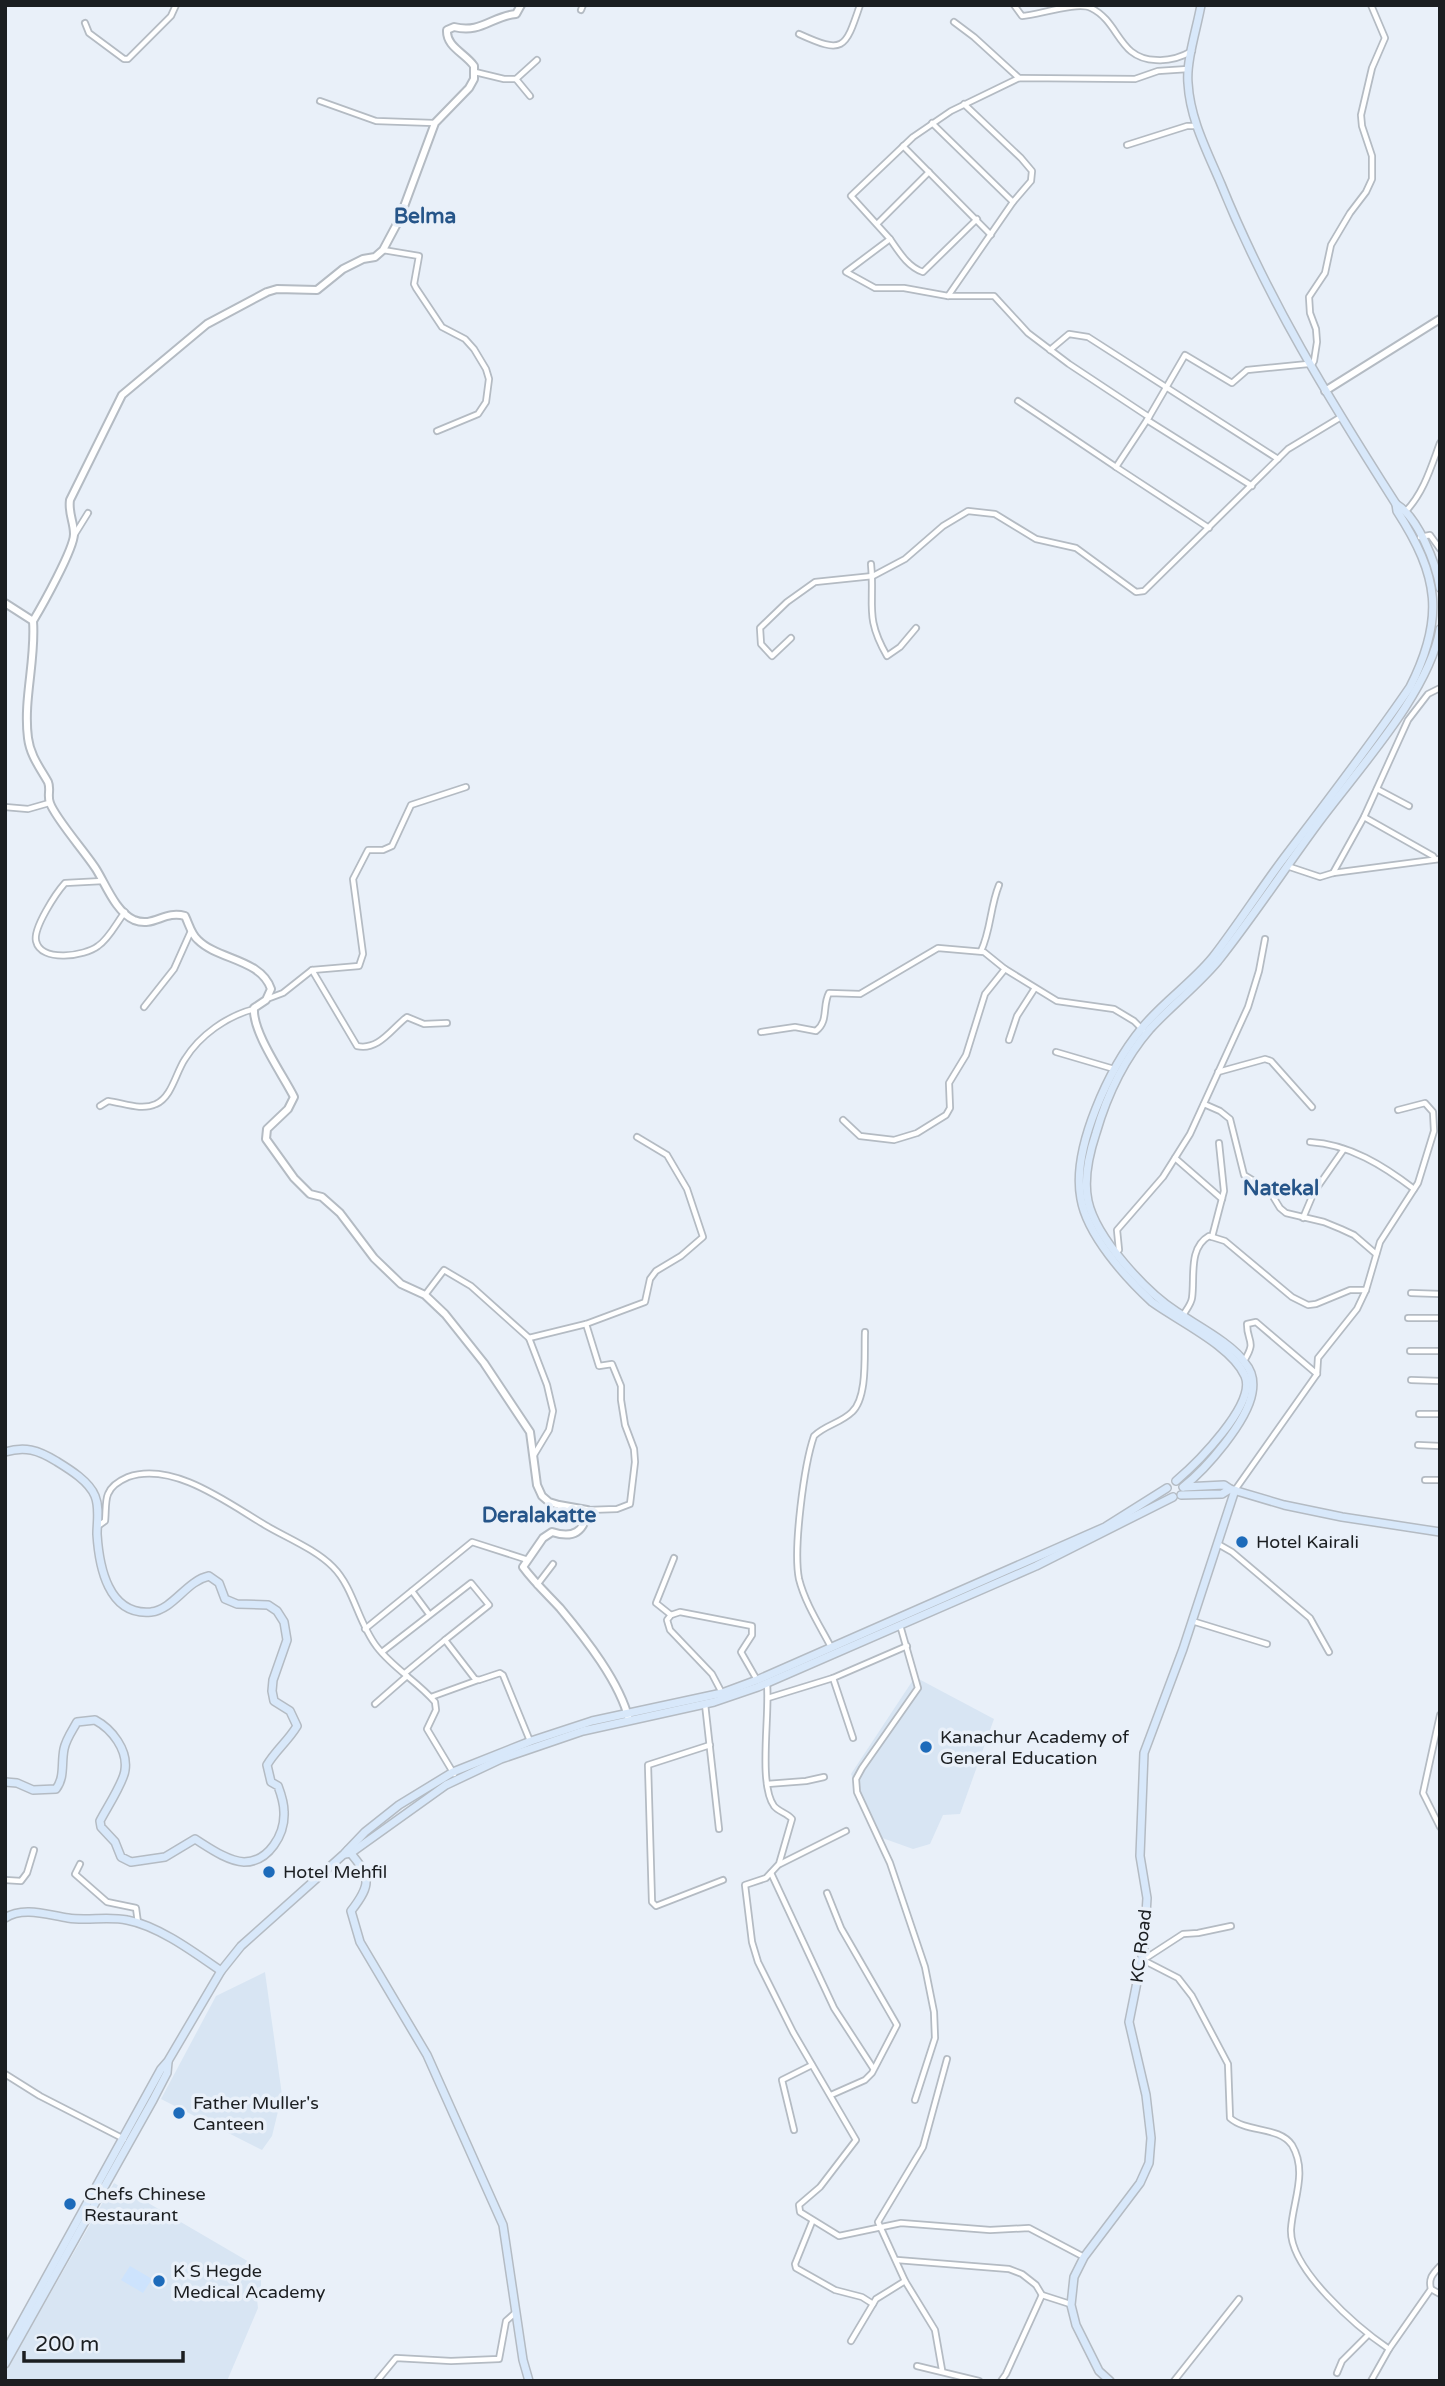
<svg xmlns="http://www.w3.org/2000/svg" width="1445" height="2386" viewBox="0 0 1445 2386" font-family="'Varela Round',sans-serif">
  <rect width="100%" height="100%" fill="#e9f0f9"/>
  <g fill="#d8e5f3">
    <path d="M915 1677 994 1719 960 1814 943 1815 930 1844 913 1849 874 1835 851 1774Z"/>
    <path d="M265 1972 282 2095 272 2136 262 2150 161 2099 216 1996Z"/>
    <path d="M114 2183 261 2269V2287L257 2299 258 2308 227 2381H5V2372Z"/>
  </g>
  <path fill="#cde3fd" d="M130 2266 152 2279 143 2293 121 2280Z"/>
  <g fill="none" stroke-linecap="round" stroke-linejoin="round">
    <defs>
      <g id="minor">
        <path d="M1014 5 1022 16C1038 15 1078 1 1091 8 1120 22 1118 59 1156 60 1170 61 1180 58 1192 51"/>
        <path d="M581 10 583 5"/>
        <path d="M954 22 974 37 1019 78"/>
        <path d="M85 23 89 33 124 59H128L171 16 176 5"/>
        <path d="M799 34C843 54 845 50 860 5"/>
        <path d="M1188 69 1158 71 1135 79 1019 78 951 111 913 137 851 196 890 239 846 272 875 288H904L948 296H994L1028 333 1069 364 1149 417 1147 420 1252 486"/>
        <path d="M475 72 504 79H516L537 60"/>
        <path d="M516 79 530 96"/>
        <path d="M320 101 376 121 434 123"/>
        <path d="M932 123 1013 202"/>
        <path d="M1127 145 1187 126H1196"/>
        <path d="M903 146 991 235"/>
        <path d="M877 224 929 172"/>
        <path d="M890 239C899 252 908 267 923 272L977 219"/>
        <path d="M383 250 419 256 414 284 416 288 442 327 465 339 474 349 486 369 489 379 486 402 478 414 437 431"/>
        <path d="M948 296 1013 202 1031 181 1032 171 1021 158 964 104"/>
        <path d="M1050 350 1069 334 1088 337 1278 459"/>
        <path d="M1311 366 1314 361 1317 342 1316 329 1310 313 1309 297 1325 273 1331 245 1350 213 1366 192 1372 179V156L1362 126 1361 115 1372 68 1385 38 1371 5"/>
        <path d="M1018 401 1116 467"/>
        <path d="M1149 417 1185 355 1232 383 1247 370 1308 364"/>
        <path d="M1147 420 1116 467 1209 528"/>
        <path d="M1406 511C1424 492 1431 467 1440 443"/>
        <path d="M75 534 88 513"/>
        <path d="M1420 537 1430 535 1440 549"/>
        <path d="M871 564C875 605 864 616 887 656L900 647 916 628"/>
        <path d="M791 638 772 656 761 644 760 628 787 602 815 582 873 576 905 559 943 526 968 511 995 514 1036 539 1076 548 1136 592 1144 591 1288 449 1341 417"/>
        <path d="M1377 789 1409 806"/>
        <path d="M5 807 28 809 49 803"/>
        <path d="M1364 817 1433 856 1435 859"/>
        <path d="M1287 866 1320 877 1333 873 1440 859"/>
        <path d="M1333 873 1364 817 1408 720 1428 694 1440 688"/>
        <path d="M103 881 65 883C56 893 33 928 36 941 41 963 85 956 98 946 109 939 117 922 125 912"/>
        <path d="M981 951C991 930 990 907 999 885"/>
        <path d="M312 970 357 1046C379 1051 392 1028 407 1017L424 1024 447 1023"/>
        <path d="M267 999 283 993 312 970 359 966 363 954 353 879 368 850H383L392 846 411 805 466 787"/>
        <path d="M144 1007 174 969 191 931"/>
        <path d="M761 1032 795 1027 816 1031C829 1021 822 1006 829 993L860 994 938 948 984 952 1005 969 1057 1001 1114 1009 1134 1021 1143 1030"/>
        <path d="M1009 1040 1017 1016 1035 988"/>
        <path d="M1056 1052 1114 1069"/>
        <path d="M1218 1072 1265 1059 1271 1061 1312 1107"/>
        <path d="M1204 1104 1220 1111 1230 1119 1244 1175 1269 1190 1280 1208 1286 1213 1324 1222 1341 1229 1354 1235 1376 1254"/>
        <path d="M100 1106 108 1101C124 1103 141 1111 156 1104 172 1097 176 1072 185 1059 200 1035 227 1016 254 1009"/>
        <path d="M843 1120 860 1136 894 1140 917 1133 946 1115 950 1108 949 1083 966 1055 985 994 1005 969"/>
        <path d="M1310 1142C1349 1144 1384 1166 1414 1189"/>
        <path d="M1175 1158 1222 1199"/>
        <path d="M1303 1218 1314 1192 1344 1149"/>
        <path d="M1212 1237 1224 1191 1219 1143"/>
        <path d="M1115 1254 1119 1250 1117 1230 1163 1177 1190 1134 1248 1007 1259 971 1265 939"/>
        <path d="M1411 1293 1440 1294"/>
        <path d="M425 1295 444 1270 471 1286 529 1338 547 1385 553 1411 549 1430 534 1455"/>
        <path d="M1182 1317C1185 1311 1191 1305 1192 1298 1195 1277 1188 1248 1209 1236L1225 1241 1292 1297 1308 1305 1316 1304 1350 1290H1366"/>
        <path d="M1408 1318H1440"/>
        <path d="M586 1324 599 1366 612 1364 621 1386V1400L625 1425 634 1449 635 1462 630 1504 617 1509 587 1510"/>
        <path d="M529 1338 586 1324 645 1302 650 1279 656 1271 681 1256 703 1237 687 1189 667 1155 637 1137"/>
        <path d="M1410 1351H1440"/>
        <path d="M1244 1361C1257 1340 1247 1343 1247 1324L1256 1322 1317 1374"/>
        <path d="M1411 1380 1440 1381"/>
        <path d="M1419 1414H1440"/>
        <path d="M1418 1445 1440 1446"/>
        <path d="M1425 1480H1440"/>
        <path d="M1235 1490 1317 1374 1318 1358 1357 1309 1366 1290 1380 1242 1418 1183 1434 1131 1433 1112 1425 1103 1398 1110"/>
        <path d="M98 1526 105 1521C106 1513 105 1501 108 1494 111 1486 121 1480 128 1477 173 1461 228 1503 265 1525 287 1538 315 1549 333 1567 354 1588 358 1623 377 1647 393 1668 418 1682 435 1702L436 1710 427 1729 454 1774"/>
        <path d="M1218 1544 1232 1552 1310 1618 1329 1652"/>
        <path d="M537 1585 553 1564"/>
        <path d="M412 1591 429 1614"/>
        <path d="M671 1615 656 1603 674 1558"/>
        <path d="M1192 1621 1267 1644"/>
        <path d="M900 1625 918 1688 862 1768 856 1779 857 1792 890 1863 925 1967 934 2012 935 2038 915 2100"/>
        <path d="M365 1629 472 1542 528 1560"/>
        <path d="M831 1647C820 1626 805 1603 799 1579 793 1549 804 1465 814 1436 825 1425 841 1423 852 1412 868 1397 864 1354 865 1332"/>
        <path d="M382 1652 471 1583 489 1605 445 1640 475 1679 479 1680 500 1673 503 1675 530 1741"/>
        <path d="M405 1673 445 1640"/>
        <path d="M767 1684C770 1714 758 1784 774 1806 779 1812 787 1813 792 1819L779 1864 766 1878 745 1885 752 1942 758 1962 793 2032 856 2140 820 2187 799 2205 800 2212 839 2236 901 2223 990 2230 1029 2228 1084 2257"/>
        <path d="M722 1693 712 1674 670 1630 667 1620 671 1615 680 1612 752 1626V1635L741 1652 757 1680"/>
        <path d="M431 1697 478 1680"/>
        <path d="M768 1698 833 1678"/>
        <path d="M375 1704 407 1676"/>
        <path d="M705 1704 719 1829"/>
        <path d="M1440 1715 1423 1793 1440 1827"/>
        <path d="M853 1738 833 1678 907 1646"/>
        <path d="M710 1745 648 1765 652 1902 656 1906 723 1880"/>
        <path d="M767 1784 806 1781 824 1777"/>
        <path d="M80 1864 75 1874 107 1902 136 1908 138 1923"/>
        <path d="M780 1864 846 1831"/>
        <path d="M771 1873 834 2008 873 2068"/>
        <path d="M5 1880 21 1881 27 1873 34 1850"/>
        <path d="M827 1893 841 1928 897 2025 872 2073 865 2080 831 2095"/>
        <path d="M1231 1926 1198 1933 1183 1934 1143 1960 1178 1978 1192 1996 1228 2064 1230 2118C1247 2133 1279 2126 1292 2145 1308 2172 1293 2200 1291 2229 1289 2269 1358 2328 1389 2349"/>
        <path d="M5 2074 40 2096 124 2139"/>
        <path d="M794 2130 782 2080 812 2065"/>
        <path d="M812 2222 795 2264 796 2268 835 2290 862 2297 873 2304"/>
        <path d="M897 2260 1009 2269 1022 2274 1036 2285 1042 2295 1070 2304"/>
        <path d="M1431 2289 1440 2294"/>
        <path d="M851 2341 876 2299 905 2281"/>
        <path d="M917 2366 979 2381"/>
        <path d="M942 2370 935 2330 905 2281 878 2222 923 2147 947 2059"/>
        <path d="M1337 2373 1342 2361 1368 2335"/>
        <path d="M377 2381 396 2358 451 2361 499 2359 506 2321 515 2313"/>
        <path d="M1001 2381 1006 2374 1042 2295"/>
        <path d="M1174 2381 1239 2299"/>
        <path d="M1371 2381 1389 2349 1431 2289C1428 2278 1433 2274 1440 2266"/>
      </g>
      <g id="tertiary">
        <path d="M1325 391 1440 319"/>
        <path d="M5 603 33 621C36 660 23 699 28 738 30 755 40 768 48 782 51 789 47 796 50 803 55 818 86 853 96 869 106 885 116 912 134 920 154 928 164 910 185 916 189 924 191 934 198 940 218 960 261 959 271 989L266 1000 254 1008C252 1032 283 1075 294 1097L288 1109 267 1129 266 1139 294 1178 310 1194 322 1197 340 1213 374 1258 401 1284 425 1295 445 1314 484 1363 530 1432 537 1485 542 1496 549 1502 559 1505 587 1510C585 1532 573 1539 552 1532L543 1538 523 1567C534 1582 547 1594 560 1608 585 1638 620 1682 629 1720"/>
        <path d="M33 621C42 606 74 549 74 534 74 522 68 513 70 500L122 395 207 324 267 292 277 289 317 290 343 269 363 259 375 257 383 250 399 220 435 123 469 88 474 79V66C465 53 446 47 447 30L454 27C481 34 492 16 516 14L521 5"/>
      </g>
      <g id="secondary">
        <path d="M1396 504C1418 517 1436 563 1440 588"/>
        <path d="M5 1452C25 1446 38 1450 56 1461 69 1469 89 1481 95 1496 100 1508 97 1522 97 1534 99 1566 108 1616 151 1612 174 1609 186 1581 209 1576L219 1583 225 1599 237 1604 268 1605 277 1611 284 1622 287 1640 273 1680 272 1691 274 1701 290 1711 297 1726C288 1741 275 1751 267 1765L271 1782 278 1786C281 1794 284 1803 284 1812 285 1834 269 1862 244 1862 227 1861 208 1847 195 1839L165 1857 131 1862 121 1857 115 1842 101 1827 100 1821C106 1809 124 1782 125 1770 128 1750 112 1729 95 1720L77 1722C72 1731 66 1739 64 1749 61 1764 65 1777 56 1789L33 1790 17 1783 5 1782"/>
        <path d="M1176 1481C1196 1464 1257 1404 1245 1376 1232 1346 1178 1321 1152 1302 1126 1278 1087 1235 1081 1199 1071 1148 1110 1067 1142 1028 1163 1002 1192 983 1213 957 1237 926 1258 893 1281 862 1325 804 1369 747 1410 687 1445 618 1439 576 1397 511L1396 504C1329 399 1268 300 1221 184 1207 151 1190 119 1188 83 1186 61 1197 28 1201 5"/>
        <path d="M1183 1487C1206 1469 1247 1422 1252 1393 1254 1382 1252 1371 1245 1363 1233 1344 1196 1325 1177 1312 1146 1292 1096 1238 1088 1201 1083 1178 1089 1154 1096 1133 1107 1095 1124 1059 1150 1029 1172 1005 1197 986 1218 961 1253 917 1285 868 1319 822 1358 769 1429 693 1440 629"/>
        <path d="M1230 1489 1284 1505 1342 1517 1440 1532"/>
        <path d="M1181 1495 1222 1494 1230 1489 1224 1485 1184 1487"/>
        <path d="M348 1850C370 1876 373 1883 351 1911L360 1942 427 2055 503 2225 523 2360 529 2381"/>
        <path d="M345 1854 351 1853 446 1785 501 1759 583 1731 714 1702 758 1687 1036 1566 1173 1497"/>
        <path d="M5 1918C23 1906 48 1915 68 1918 87 1921 108 1916 127 1920 159 1926 195 1953 221 1971"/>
        <path d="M5 2352 161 2069 168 2061 221 1971 241 1946 344 1854 365 1832 399 1805 453 1772 531 1741 592 1721 722 1693 757 1680 1105 1527 1167 1488"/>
        <path d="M5 2364 153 2100 167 2073 168 2062"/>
        <path d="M1110 2381 1099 2371 1076 2325 1071 2305 1074 2277 1084 2257 1140 2183 1149 2163 1151 2138 1146 2095 1129 2022 1144 1947 1147 1898 1140 1856 1144 1753 1183 1649 1235 1490"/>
      </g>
    </defs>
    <use href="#minor" stroke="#b4bbc3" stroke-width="8"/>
    <use href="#tertiary" stroke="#b4bbc3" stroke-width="10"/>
    <use href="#secondary" stroke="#b4bbc3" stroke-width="10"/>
    <use href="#minor" stroke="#fff" stroke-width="4.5"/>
    <use href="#tertiary" stroke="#fff" stroke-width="6"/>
    <use href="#secondary" stroke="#d8e8fa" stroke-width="7"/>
  </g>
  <g fill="#1d6bba" stroke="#e9f0f9" stroke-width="2.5">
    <circle cx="1242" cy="1542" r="7"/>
    <circle cx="926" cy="1747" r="7"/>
    <circle cx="269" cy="1872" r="7"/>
    <circle cx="179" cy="2113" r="7"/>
    <circle cx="70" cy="2204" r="7"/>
    <circle cx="159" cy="2281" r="7"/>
  </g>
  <g text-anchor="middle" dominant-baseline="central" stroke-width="7" stroke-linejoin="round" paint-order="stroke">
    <g font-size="18" fill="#1b1e21" stroke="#e9f0f9" text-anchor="start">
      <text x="1256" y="1542">Hotel Kairali</text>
      <text x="940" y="1737">Kanachur Academy of<tspan x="940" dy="21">General Education</tspan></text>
      <text x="283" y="1872">Hotel Mehfil</text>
      <text x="193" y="2103">Father Muller's<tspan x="193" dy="21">Canteen</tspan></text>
      <text x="84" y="2194">Chefs Chinese<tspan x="84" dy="21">Restaurant</tspan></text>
      <text x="173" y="2271">K S Hegde<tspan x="173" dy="21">Medical Academy</tspan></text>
    </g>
    <g font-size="18" fill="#1b1e21" stroke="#e9f0f9">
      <text transform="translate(1141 1946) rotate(-83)">KC Road</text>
    </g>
    <g font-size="21" font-weight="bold" fill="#265589" stroke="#e9f0f9">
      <text x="425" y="216">Belma</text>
      <text x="1281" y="1188">Natekal</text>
      <text x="539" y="1515">Deralakatte</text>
    </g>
  </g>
  <rect width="1445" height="2386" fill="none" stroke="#1b1e21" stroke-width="14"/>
  <path d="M24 2351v10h159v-10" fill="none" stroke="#1b1e21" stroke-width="3.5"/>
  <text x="35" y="2351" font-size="21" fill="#1b1e21" stroke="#e9f0f9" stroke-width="5" paint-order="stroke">200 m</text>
</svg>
